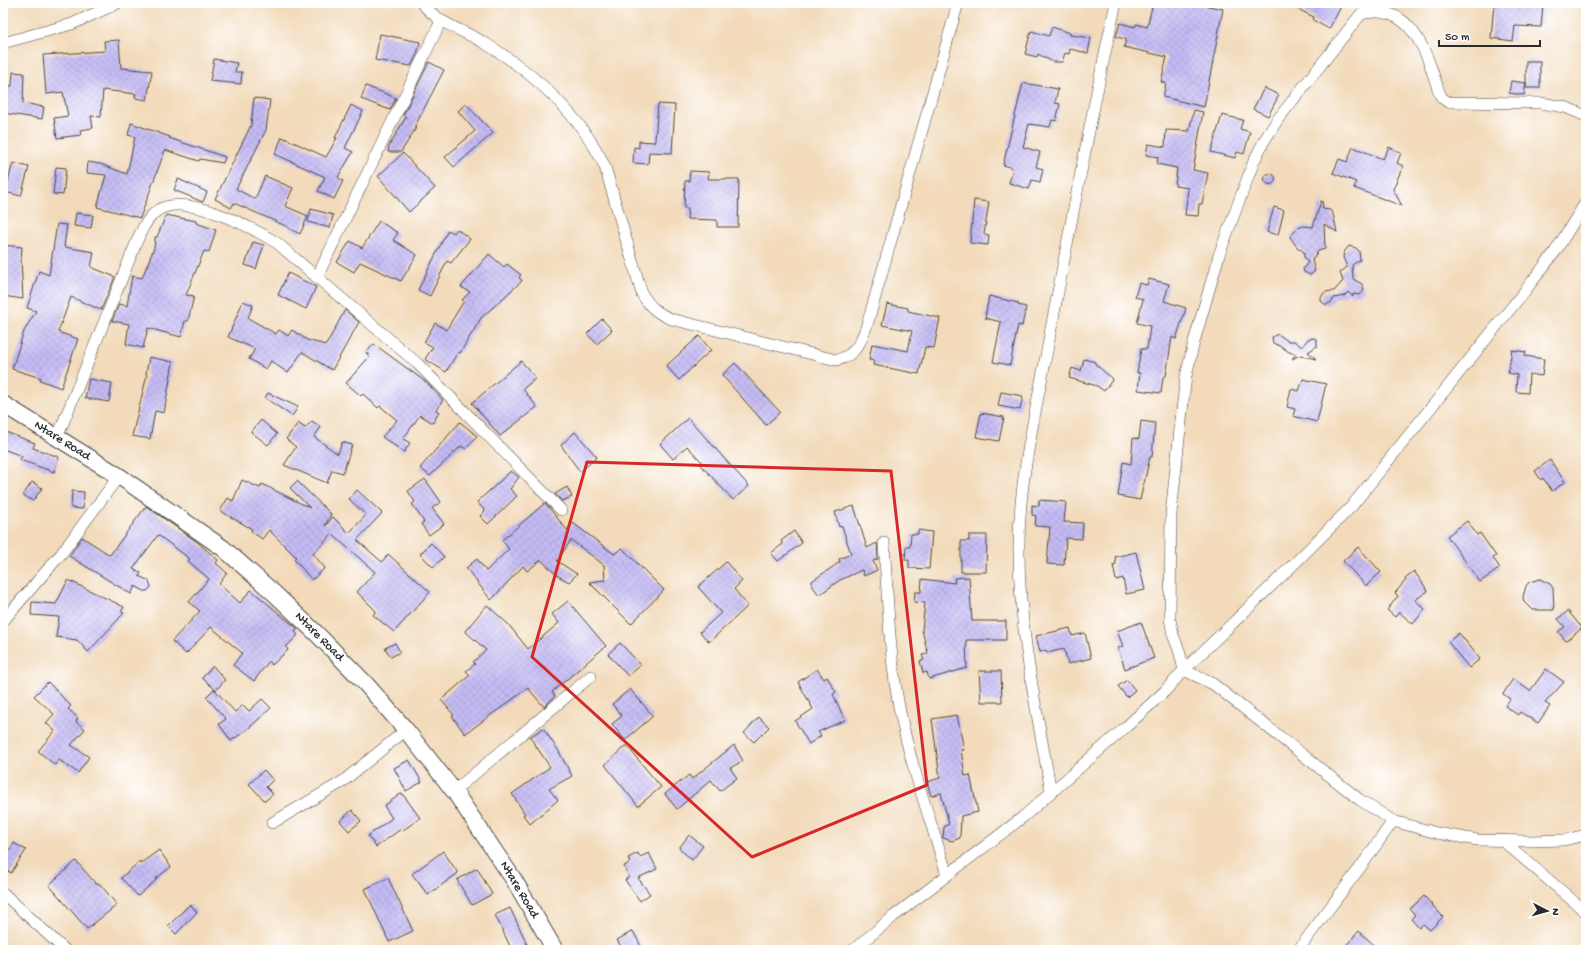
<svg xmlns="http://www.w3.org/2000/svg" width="1589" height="953" viewBox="0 0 1589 953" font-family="'Gochi Hand',sans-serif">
  <defs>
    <pattern id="building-cross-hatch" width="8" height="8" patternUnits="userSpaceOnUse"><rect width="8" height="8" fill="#c5bbf4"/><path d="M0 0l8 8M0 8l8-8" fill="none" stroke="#a9a1d1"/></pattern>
  </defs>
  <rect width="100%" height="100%" fill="#fff"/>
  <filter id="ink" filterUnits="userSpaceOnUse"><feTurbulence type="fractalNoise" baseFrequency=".025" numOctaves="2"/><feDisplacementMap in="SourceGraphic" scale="8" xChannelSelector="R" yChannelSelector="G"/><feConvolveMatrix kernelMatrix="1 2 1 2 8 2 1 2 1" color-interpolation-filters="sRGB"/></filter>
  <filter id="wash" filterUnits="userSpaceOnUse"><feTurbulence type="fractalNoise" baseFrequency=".012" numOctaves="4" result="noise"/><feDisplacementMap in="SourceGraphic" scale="16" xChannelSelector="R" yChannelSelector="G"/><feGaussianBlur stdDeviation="0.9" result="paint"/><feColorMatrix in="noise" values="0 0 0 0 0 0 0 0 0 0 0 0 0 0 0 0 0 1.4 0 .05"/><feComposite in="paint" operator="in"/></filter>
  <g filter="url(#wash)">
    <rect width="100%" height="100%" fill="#f2daba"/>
    <g id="blocks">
      <g fill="url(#building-cross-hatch)">
        <path d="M1153 3H1193L1223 9 1204 107 1163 97 1166 83 1161 82 1167 57 1124 47 1126 39 1116 37 1120 23 1135 27 1136 24 1147 27Z"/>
        <path d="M1285 3H1343L1329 29 1313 20 1314 17Z"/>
        <path d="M1494 3H1543L1541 27 1515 26 1513 41 1491 38Z"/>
        <path d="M1052 27 1070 33V35L1091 38 1088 53 1070 49 1069 54 1065 53 1062 62H1053L1038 54 1037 57 1025 54 1031 31 1049 36Z"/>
        <path d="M380 34 420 42 417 54 411 66 375 60Z"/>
        <path d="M119 40 121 68 152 71 147 100 135 98 136 94 103 90 101 117 91 116 93 128 80 130 81 135 57 138 54 118 68 116 63 92 46 94 43 55 105 51 104 41Z"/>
        <path d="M214 59 237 63 235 72H242L241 84 210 81Z"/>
        <rect x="1526" y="61" width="14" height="27"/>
        <path d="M429 62 444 70 443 72 414 128H416L401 152H388L389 146 406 117 403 115Z"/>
        <path d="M13 72 24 73 23 103 44 107 42 119 3 113V86H12Z"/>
        <path d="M1511 81 1526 83 1524 95 1509 93Z"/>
        <path d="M1023 83 1058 89 1055 103 1060 104 1056 121 1052 120 1050 127 1029 124 1023 147 1040 152 1036 167 1043 169 1040 182 1032 180 1029 189 1009 183 1013 168 1003 165Z"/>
        <path d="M366 86 396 98 390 110 361 99Z"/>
        <path d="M1264 88 1279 95 1268 116 1253 109Z"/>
        <path d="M254 98 270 100 266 130 236 189 255 199 265 176 293 188 285 206 308 216 300 234 288 228V227L234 203 231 208 215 199 251 125Z"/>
        <path d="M466 104 493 133 454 167 445 157 475 131 458 111Z"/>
        <path d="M658 104 675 105 672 153 649 152 648 164 633 163 634 147 639 148V141L654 142 655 140Z"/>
        <path d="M351 105 363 111 345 148 353 152 338 177 343 181 334 199 318 191 325 177 275 154 282 137 326 157 337 138H335Z"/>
        <path d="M1194 110 1203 112 1193 170 1208 173 1202 204H1199L1198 216 1185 215 1188 188 1175 186 1177 168 1157 164 1158 157 1146 155 1148 144 1165 147 1166 130 1189 131Z"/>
        <path d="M1222 115 1243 120 1240 129 1250 132 1244 154 1237 152 1235 158 1211 152Z"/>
        <path d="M131 123 170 137 169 138 225 157 223 163 200 159 199 161 165 150 140 218 97 207 106 175 87 173 88 162 100 164 127 174 135 137 128 135Z"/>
        <path d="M1353 147 1383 159 1389 147 1401 153 1397 163 1403 166 1393 189 1402 206 1354 188 1356 182 1333 173 1339 159 1347 162Z"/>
        <path d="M403 153 435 188 409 212 378 176Z"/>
        <path d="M13 163 29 167 21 196 5 192Z"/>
        <path d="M56 167 66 168 63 195 53 194Z"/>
        <path d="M690 171 709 172 708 179H739L738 227H717V220L687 219 688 208H684L685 181H689Z"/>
        <circle cx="1270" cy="179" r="5.5"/>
        <path d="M178 179 207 192 203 202 174 190Z"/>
        <path d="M974 200 989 202 984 234 989 235 988 245 970 243Z"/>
        <path d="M1321 201H1322L1323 209 1330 210 1333 214 1337 232 1324 224 1325 249 1318 251 1312 260 1315 271 1310 275 1304 272 1303 269 1308 262 1304 257V252L1297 247 1290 237 1298 228 1303 226 1313 227Z"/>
        <path d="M1274 207 1284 210 1278 235 1267 232Z"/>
        <path d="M311 209 333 215 330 228 308 222Z"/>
        <path d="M76 213 93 215 91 228 74 226Z"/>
        <path d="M166 215 196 221V223L216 230 209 252 204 251 186 295 194 296 188 321H185L181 337 148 328 143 348 126 344 129 324 112 321 119 304 127 306 132 276 142 278 154 248 155 237H157Z"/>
        <path d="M379 221 398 233 393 240 417 255 401 281 360 262 354 272 337 262 350 241 362 248Z"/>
        <path d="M57 224 67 225 64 247 94 252 91 267 115 277 101 310 71 297 58 332 78 339 61 388 40 380 41 378 12 369 24 331 36 311 27 308 39 271 49 275Z"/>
        <path d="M457 229 470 239 451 263 447 261 430 296 418 290 448 230 454 233Z"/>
        <path d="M253 242 264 245 256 269 245 265Z"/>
        <path d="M3 245 22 247 21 260 23 299 3 296Z"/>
        <path d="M1349 246 1356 248 1359 251 1360 260 1352 265 1353 279 1362 284 1364 290 1360 295 1353 294V297L1348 292 1344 296 1334 298 1332 302 1326 305 1321 301V297L1325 292 1334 291 1343 281 1340 273 1347 267 1343 257 1344 252Z"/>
        <path d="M489 254 504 267 507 264 521 275 519 277 522 281 481 318 460 353 458 352 446 372 425 359 433 347 424 342 435 323 446 330 464 301 462 300 470 292 461 287Z"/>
        <path d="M288 273 316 287 306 309 278 295Z"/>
        <path d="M1149 279 1169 284 1164 301 1186 308 1176 339 1172 337 1166 376 1163 377 1161 393 1138 390 1140 373H1137L1141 349H1147L1150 326 1137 323 1143 299 1135 297 1139 283 1147 285Z"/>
        <path d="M989 296 1018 303V305L1026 307 1022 326 1018 325 1010 365 993 362 1001 322 985 318Z"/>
        <path d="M243 301 253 305 248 318 276 334 279 330 288 336 292 330 307 340 326 345 345 310 359 322 332 370 302 352 288 373 271 361 266 369 249 359 255 349 228 337Z"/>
        <path d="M887 304 908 308V311L940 318 934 348 925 347 919 374 873 365 874 361 869 360 872 344 908 351 912 331 882 325Z"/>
        <path d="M602 319 612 330 597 344 587 334Z"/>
        <path d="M1278 334 1288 341H1294L1302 347 1308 339 1314 338 1317 340V346L1308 352 1316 359 1300 355 1292 359 1296 354 1289 352 1282 347 1273 343 1272 337Z"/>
        <path d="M699 336 711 350 679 380 666 366Z"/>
        <path d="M374 344 427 383 443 400 436 410 439 412 433 423 420 415 403 439 410 443 404 452 382 437 397 420 380 406 378 408 363 394 361 396 346 383 370 356 366 353Z"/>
        <path d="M1512 350 1526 352 1525 356 1544 359 1542 376 1529 374 1528 393 1516 392 1517 375 1508 373Z"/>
        <path d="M149 357 173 362 164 413 155 411 150 439 132 436 147 375 146 374Z"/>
        <path d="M1084 359 1095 362V364L1113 379 1104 391 1097 386 1069 378 1072 368 1081 371Z"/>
        <path d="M521 361 536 378 523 389 537 407 500 436 472 403Z"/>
        <path d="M735 363 780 412 766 425 722 375Z"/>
        <path d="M89 379 112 383 109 402 85 398Z"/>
        <path d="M1303 379 1326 384 1317 422 1293 416 1295 409 1287 407 1291 389 1299 391Z"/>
        <path d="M1001 392 1023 396 1020 410 998 406Z"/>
        <path d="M268 393 298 407 292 416 265 398Z"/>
        <path d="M981 413 1004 417 999 441 976 437Z"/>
        <path d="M688 418 749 486 733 500 701 465 703 463 687 446 673 459 660 444Z"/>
        <path d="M261 420 277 434 268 445 251 432Z"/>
        <path d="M312 421 321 427 314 437 338 454 342 442 352 445 343 473 332 470 327 483 284 465 296 447 286 439 298 423 305 428Z"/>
        <path d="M1141 421 1155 423 1152 457H1150L1140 500 1118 496 1123 462 1131 464 1133 438 1139 439Z"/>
        <path d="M460 422 477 436 466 449 461 446 430 476 420 468Z"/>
        <path d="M3 431 35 443 33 448 59 457 54 472 20 460 22 456 3 449Z"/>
        <path d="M575 432 597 457 580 472 561 445Z"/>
        <path d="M1550 460 1565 482 1552 491 1543 478 1541 480 1535 471Z"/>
        <path d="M511 471 519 477 510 489 517 496 488 524 480 516 485 511 477 502Z"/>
        <path d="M425 479 441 502 432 508 444 524 429 535 421 524 424 522 412 504 415 502 408 491Z"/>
        <path d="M242 480 260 488 262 484 310 508 290 488 297 481 331 514 325 526 333 517 349 533 366 515 349 499 357 490 382 513 357 540 382 562 388 554 430 592 394 632 373 615 376 611 357 592 375 572 332 534 313 554 325 568 312 580 294 559 296 557 269 530 262 539 251 531 252 529 220 511 228 498 233 501Z"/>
        <path d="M32 482 42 488 33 501 23 495Z"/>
        <path d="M567 487 572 497 562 501 555 494Z"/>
        <path d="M72 491 84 492 83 509 71 508Z"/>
        <path d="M1039 500 1066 502 1064 522 1083 523 1082 539 1066 538 1064 565 1047 564 1050 527 1035 526 1036 516 1032 515V505L1039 506Z"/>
        <path d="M545 503 567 530 573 523 614 554 622 548 664 590 631 624 589 582 605 580 604 565 571 540 557 561 577 574 569 582 558 576 541 560 527 571 523 566 491 600 466 568 477 559 486 571 509 549 502 540Z"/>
        <path d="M146 506 196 541 218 560 216 563 227 573 219 584 240 603 251 590 298 629 295 632 298 635 286 647 288 650 272 665 269 661 254 681 233 665 242 653 211 627 186 654 172 641 200 611 189 602 209 579 188 561 190 559 158 535 133 569 141 573 139 576 149 581 151 587 147 591H144L135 586 131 594 69 556 82 537 110 555Z"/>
        <path d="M854 506 867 548 877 543 878 559 873 561 877 570 864 576 862 570 840 580 819 595 812 585V581L840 562 839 559 851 554 842 526 839 527 835 512Z"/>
        <path d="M1467 521 1477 535 1480 533 1496 556 1493 558 1500 568 1480 582 1447 536Z"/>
        <path d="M918 530 932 532 929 569 909 568V560H905L906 547H910L911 534H918Z"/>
        <path d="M794 531 802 543 778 561 771 553 783 544 781 541Z"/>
        <path d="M969 535H987L986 572H961V541H969Z"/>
        <path d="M431 543 444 557 433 567 420 554Z"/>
        <path d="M1358 547 1381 572 1366 586 1343 561Z"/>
        <path d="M1136 552 1145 590 1126 594 1123 578 1116 580 1113 565 1116 564 1115 557Z"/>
        <path d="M726 562 742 581 734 589 748 606 709 642 700 632 721 613 698 587Z"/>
        <path d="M1414 571 1428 591 1415 600 1425 609 1413 624 1399 612 1395 617 1387 610 1398 596 1395 593 1406 580 1405 578Z"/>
        <path d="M969 577 972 621H1006V640H966L967 668 929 679 927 672 923 673 920 661 924 660 922 655 928 654 922 630 925 603 914 602 915 592H921L922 579 955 583 954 578Z"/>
        <path d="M1540 579 1550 584 1553 588 1554 610H1532L1524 602 1523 597 1526 586 1529 582Z"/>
        <path d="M68 580 124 607 121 612 124 613 88 652 77 640 56 637 59 617 31 615 32 602 56 604Z"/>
        <path d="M568 601 606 646 552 692 555 696 544 707 528 688 465 734 452 716 454 715 441 700 470 675 466 671 475 664 473 662 486 650 465 631 487 605 508 624 528 649 559 623 552 614Z"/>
        <path d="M1568 611 1582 628 1566 641 1558 632 1565 627 1558 619Z"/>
        <path d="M1141 622 1154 658 1125 669 1118 648 1123 646 1117 631Z"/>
        <path d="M1070 628 1072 636 1085 633 1091 658 1068 664 1064 649 1047 653 1046 650 1040 652 1036 636Z"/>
        <path d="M1459 633 1480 659 1469 668 1448 642Z"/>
        <path d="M395 643 400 652 391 657 385 648Z"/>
        <path d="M620 643 641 665 628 676 608 654Z"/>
        <path d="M213 666 225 680 216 690 202 678Z"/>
        <path d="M817 669 824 679 827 677 836 692 833 694 845 720 818 732 821 736 809 744 795 721 813 709 798 682Z"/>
        <path d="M1546 669 1564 682 1545 703 1550 706 1538 723 1520 712 1518 715 1505 706 1510 699 1503 694 1513 679 1530 691Z"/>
        <path d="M979 671H1001L1002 702H981Z"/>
        <path d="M1127 680 1135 690 1127 697 1118 686Z"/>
        <path d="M48 682 71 706 68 709 78 718 76 722 85 729 71 745 89 757 78 773 59 760 55 765 38 751 55 731 46 723 54 714 34 696Z"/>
        <path d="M214 689 235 712 243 705 249 711 262 699 271 708 249 728 231 741 219 724 226 719 206 697Z"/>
        <path d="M630 689 653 716 625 740 612 724 622 716 612 704Z"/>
        <path d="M957 715 964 750H961L965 776 970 775 978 812 961 816 960 838 952 841 943 838 944 827 949 824 941 793 931 796 927 782 940 778 932 719Z"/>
        <path d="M759 717 769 727 754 742 744 733Z"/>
        <path d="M543 728 558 750 572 776 549 789 558 800 530 824 523 815 525 814 512 794 550 767 530 737Z"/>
        <path d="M626 745 661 787 638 806 605 765Z"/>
        <path d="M734 745 743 761 730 768 737 778 720 791 711 780 677 809 665 794 689 775 692 779Z"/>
        <path d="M409 760 422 782 406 791 394 768Z"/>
        <path d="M264 770 273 780 266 787 273 794 265 801 249 784Z"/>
        <path d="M402 793 420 818 402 831 401 829 376 847 368 836 392 818 384 806Z"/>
        <path d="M352 810 361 821 349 831 340 821Z"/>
        <path d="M689 835 703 846 692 860 679 848Z"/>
        <path d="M14 843 26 850 11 873 3 868V851L7 854Z"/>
        <path d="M159 850 171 867 155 879 156 880 138 896 121 878 140 861 141 863Z"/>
        <path d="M443 851 458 873 428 895 412 874Z"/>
        <path d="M638 853 640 857 649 853 657 869 638 878 650 894 640 901 625 880 629 877 624 866 630 863 628 858Z"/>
        <path d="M76 861 96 884H100L117 905 87 929 49 885Z"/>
        <path d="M477 868 492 894 472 905 457 880Z"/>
        <path d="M388 878 413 931 389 942 365 889Z"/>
        <path d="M1424 896 1443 917 1430 930 1423 924 1419 928 1411 919 1415 915 1410 909Z"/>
        <path d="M190 904 197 912 176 934 168 926Z"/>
        <path d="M510 908 522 933 529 950H512L495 915Z"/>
        <path d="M633 931 643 950H623L617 940Z"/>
        <path d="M1359 931 1379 950H1342Z"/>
      </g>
    </g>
  </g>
  <g filter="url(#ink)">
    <use href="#blocks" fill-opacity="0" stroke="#494540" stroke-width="1"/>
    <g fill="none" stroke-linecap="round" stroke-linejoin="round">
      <defs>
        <g id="minor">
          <path d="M422 3C439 25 466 31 488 45 535 74 582 117 605 167L642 294C650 307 657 313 671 319L836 360C859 356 864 334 870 315L958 3"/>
          <path d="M3 43 72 24 118 3"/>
          <path d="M317 277 441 21"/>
          <path d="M57 438 139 236C143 227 148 217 157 211 184 191 253 228 277 243L418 364 561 510"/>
          <path d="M884 543C888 599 889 657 900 712 911 767 931 821 947 875"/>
          <path d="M3 621 61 554 119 476"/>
          <path d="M1184 670 1179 650 1173 635 1170 619 1171 514 1182 410 1186 376 1194 342 1219 255 1254 161 1264 141 1278 119 1361 14C1413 0 1428 58 1439 92L1442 98 1448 102 1541 103 1565 107 1586 116"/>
          <path d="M1184 670 1296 562 1351 507 1524 292 1555 252 1586 202"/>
          <path d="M454 791 591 676"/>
          <path d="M1051 792C1037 710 1018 628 1019 545 1019 474 1038 404 1050 334 1071 224 1091 113 1116 3"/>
          <path d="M272 823 342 782 406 730"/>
          <path d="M1502 840 1586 912"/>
          <path d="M3 893 65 950"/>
          <path d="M853 950 894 916 1023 817 1127 726 1165 691 1184 670 1213 684 1360 800 1393 821 1437 833 1477 840 1531 841 1564 840 1586 835"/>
          <path d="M1298 950 1362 865 1393 821"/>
        </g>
        <path id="secondary" d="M3 404 119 476 223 548 275 594 317 634 365 683 406 730 454 791 514 880 555 950"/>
      </defs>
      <use href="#minor" stroke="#494540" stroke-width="12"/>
      <use href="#secondary" stroke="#494540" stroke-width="18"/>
      <use href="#minor" stroke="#fff" stroke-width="11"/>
      <use href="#secondary" stroke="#fff" stroke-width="16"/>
    </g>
  </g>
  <path fill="none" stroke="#d62828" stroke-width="3" stroke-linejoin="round" d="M587 462 891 471 927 785 752 857 532 657Z"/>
  <g text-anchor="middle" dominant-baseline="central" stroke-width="3.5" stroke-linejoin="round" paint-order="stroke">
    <g font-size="13" fill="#2b2b2b" stroke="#fff">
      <text transform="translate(62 441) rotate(32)">Ntare Road</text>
      <text transform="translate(319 637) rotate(45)">Ntare Road</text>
      <text transform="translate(519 890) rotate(59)">Ntare Road</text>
    </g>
  </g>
  <rect width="1589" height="953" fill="none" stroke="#fff" stroke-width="16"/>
  <g transform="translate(1547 911) rotate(96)" stroke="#ffffff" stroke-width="3" paint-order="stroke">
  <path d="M0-3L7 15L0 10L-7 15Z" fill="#2b2b2b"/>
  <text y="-6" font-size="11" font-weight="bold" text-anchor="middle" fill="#2b2b2b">N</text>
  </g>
  <path d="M1439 40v6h101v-6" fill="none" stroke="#2b2b2b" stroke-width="2"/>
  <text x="1445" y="40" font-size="12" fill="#2b2b2b" stroke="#ffffff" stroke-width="3" paint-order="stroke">50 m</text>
</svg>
